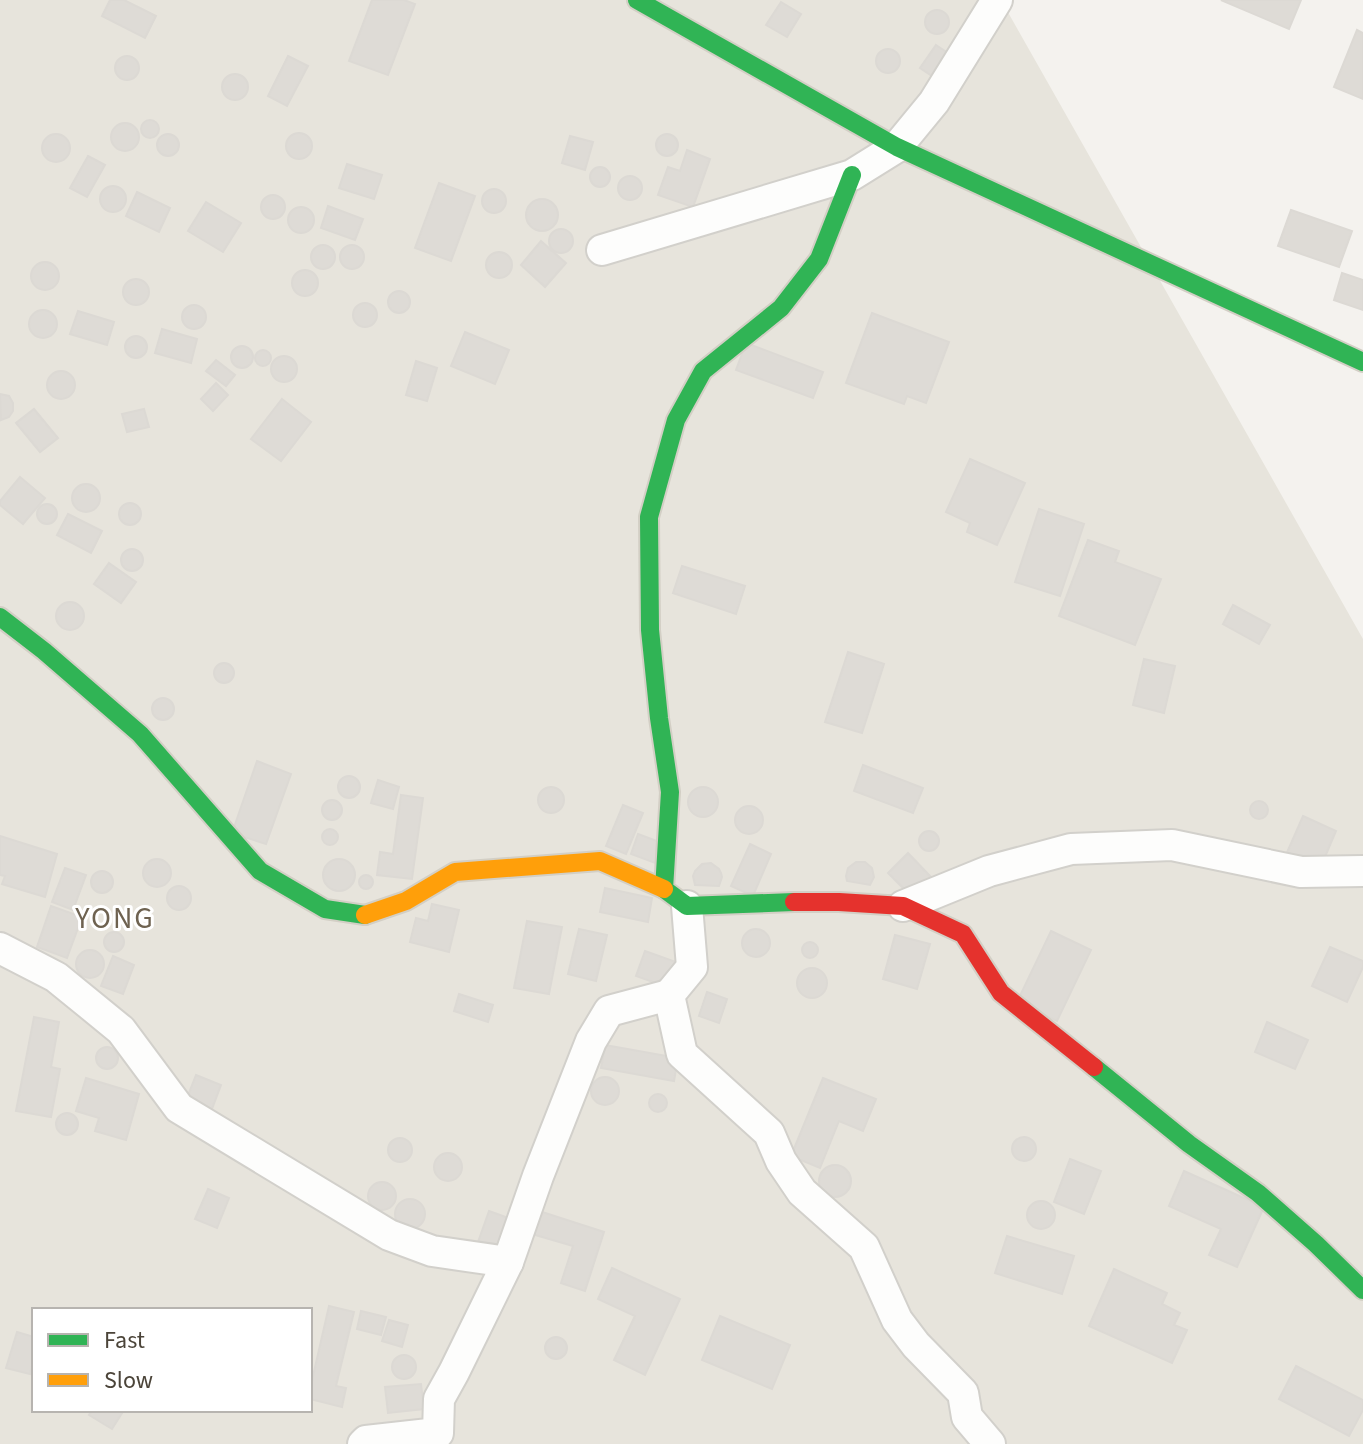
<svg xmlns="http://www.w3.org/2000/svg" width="1363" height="1444" viewBox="0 0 1363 1444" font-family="'Source Sans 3',sans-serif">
  <rect width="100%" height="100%" fill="#f4f2ee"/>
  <path fill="#e7e4dc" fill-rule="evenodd" d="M0 0H1001L1363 639V1444H0ZM34 1310H310V1410H34Z"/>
  <g fill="#dedbd6" stroke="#dcd9d4" stroke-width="2">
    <path d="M110 0H124L156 16 145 38 102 16Z"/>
    <path d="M372 0H404L415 4 388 75 349 61Z"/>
    <path d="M1221 0H1301L1289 29Z"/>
    <path d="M781 2 801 14 787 37 766 25Z"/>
    <circle cx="937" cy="22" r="12"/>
    <path d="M1357 30 1363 33V99L1334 87Z"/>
    <path d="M936 45 957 59 941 82 920 68Z"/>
    <circle cx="888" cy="61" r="12"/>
    <circle cx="127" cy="68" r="12"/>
    <path d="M288 56 308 66 287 106 268 96Z"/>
    <circle cx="235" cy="87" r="13"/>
    <circle cx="150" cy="129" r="9"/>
    <circle cx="125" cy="137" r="14"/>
    <circle cx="299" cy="146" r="13"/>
    <circle cx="667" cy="145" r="11"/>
    <circle cx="168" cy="145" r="11"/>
    <circle cx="56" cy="148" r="14"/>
    <path d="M570 136 593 142 585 170 562 163Z"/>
    <path d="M687 150 710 159 693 207 658 195 668 167 680 171Z"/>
    <path d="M88 156 105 165 87 197 70 188Z"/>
    <path d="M347 164 382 175 374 199 339 188Z"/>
    <circle cx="600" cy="177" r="10"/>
    <circle cx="630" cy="188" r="12"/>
    <path d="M439 183 475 196 451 261 415 248Z"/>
    <circle cx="113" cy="199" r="13"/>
    <circle cx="494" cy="201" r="12"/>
    <path d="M137 192 170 208 159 232 126 216Z"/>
    <circle cx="273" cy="207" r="12"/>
    <circle cx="542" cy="215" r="16"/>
    <path d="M206 202 241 223 223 252 188 231Z"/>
    <path d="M328 206 363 219 355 240 321 228Z"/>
    <circle cx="301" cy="220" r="13"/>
    <path d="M1291 210 1352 231 1339 267 1278 246Z"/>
    <circle cx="561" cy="241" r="12"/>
    <path d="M541 241 566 263 545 287 521 265Z"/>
    <circle cx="323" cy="257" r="12"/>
    <circle cx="352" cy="257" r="12"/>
    <circle cx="499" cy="265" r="13"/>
    <circle cx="45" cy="276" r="14"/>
    <circle cx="305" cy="283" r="13"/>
    <path d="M1342 273 1363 280V310L1334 300Z"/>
    <circle cx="136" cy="292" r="13"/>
    <circle cx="399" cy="302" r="11"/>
    <circle cx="365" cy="315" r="12"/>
    <circle cx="194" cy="317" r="12"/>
    <circle cx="43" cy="324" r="14"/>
    <path d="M78 311 114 322 107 345 70 334Z"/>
    <path d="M872 313 949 342 926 403 907 396 904 404 846 383Z"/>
    <path d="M162 329 197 339 191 363 155 353Z"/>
    <path d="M465 332 509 350 495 384 451 366Z"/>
    <circle cx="136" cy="347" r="11"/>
    <path d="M746 343 823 372 813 398 736 370Z"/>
    <circle cx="242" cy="357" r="11"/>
    <circle cx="263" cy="358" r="8"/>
    <circle cx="284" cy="369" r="13"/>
    <path d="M216 360 235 375 226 386 206 371Z"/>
    <path d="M416 361 437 368 427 401 406 395Z"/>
    <circle cx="61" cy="385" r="14"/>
    <path d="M216 383 228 395 213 411 201 399Z"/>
    <path d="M0 394 9 396 13 403V411L9 417 1 420Z"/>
    <path d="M282 399 311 422 281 461 251 439Z"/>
    <path d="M34 409 58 438 40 452 16 423Z"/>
    <path d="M144 409 149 427 127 432 122 414Z"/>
    <path d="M970 459 1025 483 997 545 967 532 970 523 946 512Z"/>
    <path d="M20 477 45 498 23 524 0 505V501Z"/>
    <circle cx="86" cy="498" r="14"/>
    <circle cx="130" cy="514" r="11"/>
    <circle cx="47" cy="514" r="10"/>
    <path d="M1039 509 1084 524 1060 596 1015 582Z"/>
    <path d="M68 514 102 531 91 553 57 535Z"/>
    <path d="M1088 540 1119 551 1115 562 1161 579 1135 645 1059 616Z"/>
    <circle cx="132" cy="560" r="11"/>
    <path d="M109 563 136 582 121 603 94 584Z"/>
    <path d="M682 566 745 586 736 614 673 593Z"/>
    <circle cx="70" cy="616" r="14"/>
    <path d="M1233 605 1270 625 1259 644 1223 624Z"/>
    <path d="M848 652 884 664 862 733 825 722Z"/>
    <path d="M1144 659 1175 666 1164 713 1133 705Z"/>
    <circle cx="224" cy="673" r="10"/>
    <circle cx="163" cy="709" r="11"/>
    <path d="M257 761 291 774 266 844 232 833Z"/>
    <path d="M863 765 923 788 913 813 854 791Z"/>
    <circle cx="349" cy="787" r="11"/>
    <path d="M378 780 399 787 393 809 371 803Z"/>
    <circle cx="551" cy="800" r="13"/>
    <circle cx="703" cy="802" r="15"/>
    <path d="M401 795 423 798 412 879 377 875 380 852 393 854Z"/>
    <circle cx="332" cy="810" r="10"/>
    <circle cx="1259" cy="810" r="9"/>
    <path d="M623 805 643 813 626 854 606 846Z"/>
    <circle cx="749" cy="820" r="14"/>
    <path d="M1303 816 1336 831 1319 871 1285 857Z"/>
    <circle cx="330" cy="837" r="8"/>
    <circle cx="929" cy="841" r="10"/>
    <path d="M638 834 665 844 658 864 631 854Z"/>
    <path d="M0 836 57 854 45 897 2 884 5 876 0 875Z"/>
    <path d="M750 844 771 854 753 896 731 886Z"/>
    <path d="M908 853 932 878 913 898 888 873Z"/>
    <circle cx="339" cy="875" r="16"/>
    <circle cx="157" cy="873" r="14"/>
    <path d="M856 862H865L872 868 874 877 870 885 847 881 846 876 848 868Z"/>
    <path d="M711 863 719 869 721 873 722 877 719 886 695 885 693 876 695 871 702 864Z"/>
    <path d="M65 868 86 875 73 910 52 902Z"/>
    <circle cx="102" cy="882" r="11"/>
    <circle cx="366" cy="882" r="7"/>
    <circle cx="179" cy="898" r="12"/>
    <path d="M605 888 652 898 648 922 600 912Z"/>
    <path d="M432 904 459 910 449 952 410 942 416 918 428 921Z"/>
    <path d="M51 906 82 917 67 958 37 947Z"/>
    <path d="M527 921 562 927 549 994 514 988Z"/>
    <circle cx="756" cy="943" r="14"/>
    <path d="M579 929 607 935 596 981 568 974Z"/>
    <path d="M1051 931 1091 950 1057 1021 1017 1002Z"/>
    <circle cx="114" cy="942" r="10"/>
    <path d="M895 935 930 944 917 989 883 979Z"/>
    <circle cx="810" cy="950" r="8"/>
    <path d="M1330 947 1363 961V967L1347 1002 1312 986Z"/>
    <circle cx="90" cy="964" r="14"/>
    <path d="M645 951 676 962 667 987 636 976Z"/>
    <path d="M113 956 134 965 123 994 101 986Z"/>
    <circle cx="812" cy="983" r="15"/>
    <path d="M707 992 727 999 719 1023 699 1016Z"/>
    <path d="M459 994 493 1005 488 1022 454 1011Z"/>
    <path d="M34 1017 59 1022 51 1067 60 1069 51 1117 16 1111Z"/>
    <path d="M1267 1022 1308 1040 1295 1069 1255 1052Z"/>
    <path d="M605 1045 678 1058 674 1081 601 1068Z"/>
    <circle cx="107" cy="1058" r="11"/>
    <path d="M196 1075 221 1085 212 1109 187 1098Z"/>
    <circle cx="605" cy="1091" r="14"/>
    <path d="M86 1078 139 1094 126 1140 95 1131 99 1118 76 1111Z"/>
    <path d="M823 1078 876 1099 863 1131 839 1121 820 1168 791 1156Z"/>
    <circle cx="658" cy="1103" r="9"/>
    <circle cx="67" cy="1124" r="11"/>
    <circle cx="1024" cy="1149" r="12"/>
    <circle cx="400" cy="1150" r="12"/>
    <circle cx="448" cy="1167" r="14"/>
    <path d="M1070 1159 1101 1171 1084 1214 1054 1202Z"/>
    <circle cx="835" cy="1181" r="16"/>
    <path d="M1184 1171 1264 1207 1237 1267 1209 1255 1221 1229 1169 1206Z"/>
    <circle cx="382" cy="1196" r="14"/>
    <path d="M208 1189 229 1198 217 1228 195 1219Z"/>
    <circle cx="410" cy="1214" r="15"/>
    <circle cx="1041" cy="1215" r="14"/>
    <path d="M489 1211 511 1219 499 1253 477 1245Z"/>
    <path d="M539 1211 604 1232 585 1291 561 1283 573 1246 532 1234Z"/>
    <path d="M1007 1236 1074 1256 1062 1294 995 1273Z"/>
    <path d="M612 1268 680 1299 645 1375 614 1360 635 1316 598 1299Z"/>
    <path d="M1114 1269 1167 1293 1162 1304 1180 1313 1174 1325 1187 1330 1172 1363 1089 1326Z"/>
    <path d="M329 1306 354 1312 336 1386 346 1388 342 1407 310 1399V1389Z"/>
    <path d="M361 1311 386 1317 381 1335 357 1329Z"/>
    <path d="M720 1316 790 1345 772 1389 702 1360Z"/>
    <path d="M389 1320 408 1325 402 1347 382 1341Z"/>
    <path d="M17 1332 34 1337V1359L30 1374 6 1368Z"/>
    <circle cx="556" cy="1348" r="11"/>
    <circle cx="404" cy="1367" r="12"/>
    <path d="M1296 1366 1363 1400V1410L1349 1436 1279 1399Z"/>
    <path d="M421 1384 424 1409 388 1413 385 1387Z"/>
    <path d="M92 1410H124L112 1429 89 1415Z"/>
  </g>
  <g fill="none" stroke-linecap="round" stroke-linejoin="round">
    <defs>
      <g id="street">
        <path d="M602 250 852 175 897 147 934 102 997 0"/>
        <path d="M687 906 692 967 669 995 682 1054 769 1133 781 1161 802 1192 864 1247 897 1320 916 1345 963 1393 967 1417 990 1444"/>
        <path d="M903 906 989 871 1071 849 1172 845 1301 872 1363 871"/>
        <path d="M0 948 56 977 121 1030 179 1108 389 1235 432 1251 508 1262"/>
        <path d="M363 1444 366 1441 438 1433 439 1399 454 1372 508 1262 538 1176 591 1041 609 1011 669 995"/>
      </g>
      <g id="fast">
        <path d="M637 0 897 147 1363 362"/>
        <path d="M0 617 44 651 140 734 260 871 325 909 365 915"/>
        <path d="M794 902 687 906 664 889 670 792 659 718 650 630 649 517 676 420 703 371 781 308 819 259 852 175"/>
        <path d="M1094 1067 1189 1144 1258 1193 1316 1244 1363 1290"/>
      </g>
      <path id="slow" d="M365 915 406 901 455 872 600 861 664 889"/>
      <path id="jam" d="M794 902H839L903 906 963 934 1001 993 1094 1067"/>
    </defs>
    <use href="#street" stroke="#d2d0cb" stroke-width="34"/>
    <use href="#fast" stroke="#d3cfc5" stroke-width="22"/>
    <use href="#slow" stroke="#d3cfc5" stroke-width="22"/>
    <use href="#jam" stroke="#d3cfc5" stroke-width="22"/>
    <use href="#street" stroke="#fdfdfc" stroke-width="30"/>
    <use href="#fast" stroke="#30b455" stroke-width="18"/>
    <use href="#slow" stroke="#ff9f0a" stroke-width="18"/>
    <use href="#jam" stroke="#e5322d" stroke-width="18"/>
  </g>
  <g text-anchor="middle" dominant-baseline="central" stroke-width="6" stroke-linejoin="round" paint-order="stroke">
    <g font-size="30" letter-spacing="2" fill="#6e6250" stroke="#fff">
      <text x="115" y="918">YONG</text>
    </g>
  </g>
  <rect x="32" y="1308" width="280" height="104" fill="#ffffff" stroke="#b7b4b0" stroke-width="2"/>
  <rect x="48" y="1334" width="40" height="12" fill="#30b455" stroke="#b7b4b0" stroke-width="2"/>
  <text x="104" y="1348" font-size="24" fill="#4b4439">Fast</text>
  <rect x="48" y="1374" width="40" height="12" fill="#ff9f0a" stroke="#b7b4b0" stroke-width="2"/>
  <text x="104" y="1388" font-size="24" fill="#4b4439">Slow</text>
</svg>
